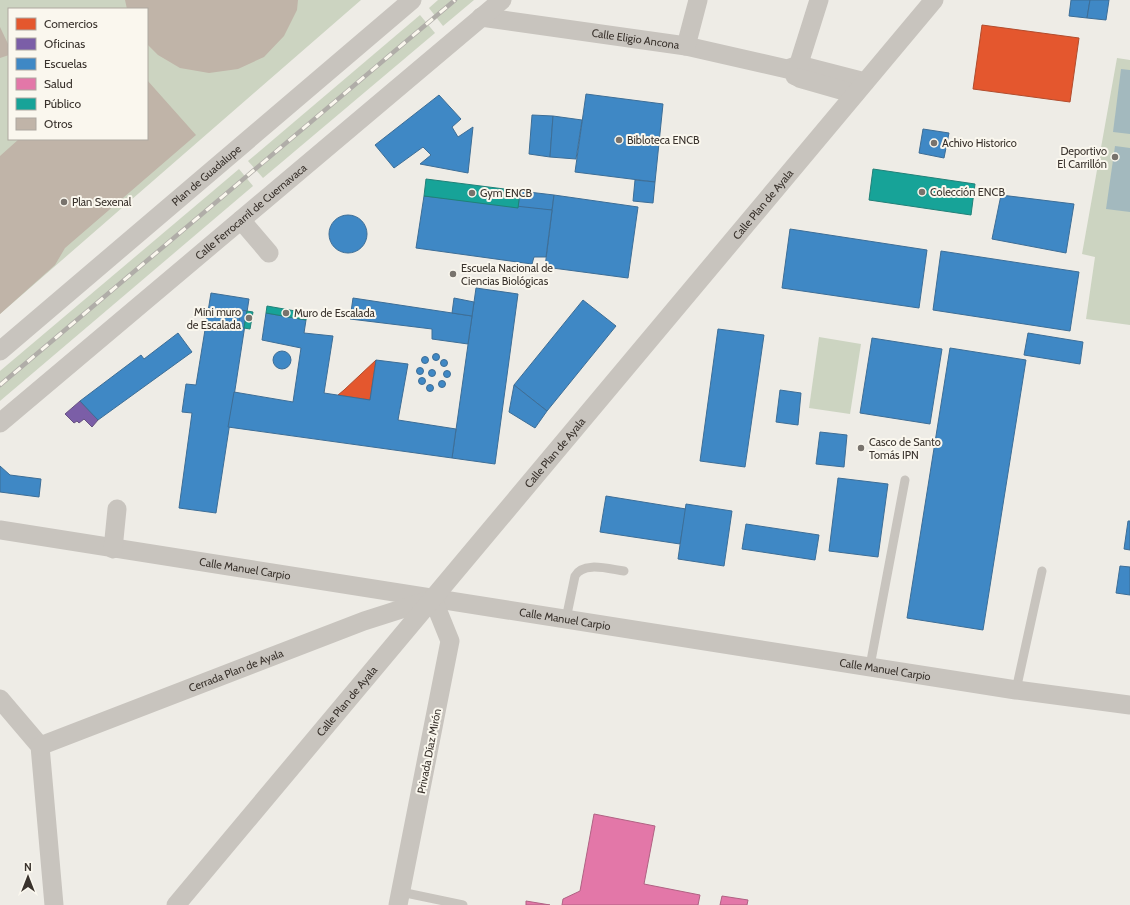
<svg xmlns="http://www.w3.org/2000/svg" width="1130" height="905" viewBox="0 0 1130 905" font-family="Cabin,sans-serif">
  <rect width="100%" height="100%" fill="#eeece6"/>
  <g fill="#ccd4c1" fill-rule="evenodd">
    <path d="M0 0H361L0 314ZM9 9H147V139H9Z"/>
    <path d="M438 0H474L443 26 429 8Z"/>
    <path d="M420 15 435 33 263 178 248 161Z"/>
    <path d="M1117 58 1130 60V325L1086 319 1095 257 1082 254Z"/>
    <path d="M239 169 253 186 0 401V371Z"/>
    <path d="M819 337 861 344 850 414 809 408Z"/>
  </g>
  <g fill="#a3b9be">
    <path d="M1121 69 1130 70V134L1113 132Z"/>
    <path d="M1115 146 1130 148V212L1106 209Z"/>
  </g>
  <g fill="#e4572e" stroke="#b14c2d">
    <path d="M982 25 1079 38 1070 102 973 89Z"/>
    <path d="M376 360 370 400 338 395 344 390Z"/>
  </g>
  <path fill="#7b5ea7" stroke="#675182" d="M80 401 98 420 92 427 84 419 79 423 77 421 74 423 65 414Z"/>
  <g fill="#3f88c5" stroke="#3d6e97">
    <path d="M1071 0H1090L1087 18 1069 16Z"/>
    <path d="M1090 0H1109L1106 20 1087 18Z"/>
    <path d="M586 94 663 104 655 182 575 172Z"/>
    <path d="M439 95 461 119 452 127 458 137 473 127 468 173 420 164 431 155 423 147 394 168 375 145Z"/>
    <path d="M532 115 553 116 550 157 529 154Z"/>
    <path d="M553 116 582 120 576 159 550 157Z"/>
    <path d="M923 129 949 133 944 158 919 153Z"/>
    <path d="M635 180 655 182 653 203 633 201Z"/>
    <path d="M520 191 554 195 552 210 518 208Z"/>
    <path d="M554 195 638 207 628 278 545 267Z"/>
    <path d="M1001 195 1074 204 1066 253 992 239Z"/>
    <path d="M424 196 552 210 546 257H534L532 264 416 248Z"/>
    <circle cx="348" cy="234" r="19"/>
    <path d="M790 229 927 250 919 308 782 288Z"/>
    <path d="M941 251 1079 272 1070 331 933 310Z"/>
    <path d="M476 288 518 294 495 464 452 458Z"/>
    <path d="M211 293 249 299 216 513 179 508 192 413 182 412 186 384 196 385Z"/>
    <path d="M353 298 472 316 468 344 432 339V329L350 319Z"/>
    <path d="M454 298 474 302 472 316 452 313Z"/>
    <path d="M583 300 616 326 547 411 514 385Z"/>
    <path d="M241 310 247 311 244 328H238Z"/>
    <path d="M266 313 306 320 304 333 333 336 324 393 370 400 376 360 408 364 398 420 456 429 452 458 228 427 234 392 293 402 301 348 262 340Z"/>
    <path d="M718 329 764 335 745 467 700 461Z"/>
    <path d="M178 333 192 352 98 420 80 401 141 355 144 359Z"/>
    <path d="M1028 333 1083 342 1080 364 1024 355Z"/>
    <path d="M872 338 942 349 930 424 860 413Z"/>
    <path d="M950 348 1026 360 983 630 907 618Z"/>
    <circle cx="282" cy="360" r="9"/>
    <circle cx="436" cy="357" r="3.5"/>
    <circle cx="425" cy="360" r="3.5"/>
    <circle cx="444" cy="363" r="3.5"/>
    <circle cx="420" cy="371" r="3.5"/>
    <circle cx="432" cy="373" r="3.5"/>
    <circle cx="447" cy="374" r="3.5"/>
    <circle cx="422" cy="381" r="3.5"/>
    <circle cx="442" cy="384" r="3.5"/>
    <circle cx="430" cy="388" r="3.5"/>
    <path d="M514 385 547 411 535 428 509 412Z"/>
    <path d="M780 390 801 393 798 425 776 422Z"/>
    <path d="M820 432 847 435 844 467 816 464Z"/>
    <path d="M0 466 10 475 41 479 39 497 0 492Z"/>
    <path d="M838 478 888 484 878 557 829 551Z"/>
    <path d="M606 496 686 509 680 544 600 532Z"/>
    <path d="M686 504 732 511 724 566 678 559Z"/>
    <path d="M1128 521H1130V550L1124 549Z"/>
    <path d="M746 524 819 535 815 560 742 549Z"/>
    <path d="M1120 566 1130 567V595L1116 593Z"/>
  </g>
  <g fill="#e377a8" stroke="#b06283">
    <path d="M594 814 655 826 644 884 700 895 698 905H562L563 899 580 891Z"/>
    <path d="M722 896 748 900 747 905H720Z"/>
    <path d="M526 901 550 905H526Z"/>
  </g>
  <g fill="#17a398" stroke="#218178">
    <path d="M873 169 975 184 971 215 869 200Z"/>
    <path d="M426 179 520 191 518 208 424 196Z"/>
    <path d="M267 306 307 313 306 320 266 313Z"/>
    <path d="M247 311 253 312 250 329 244 328Z"/>
  </g>
  <g fill="#c0b4a8">
    <path d="M125 0H298L297 10 284 36 264 57 238 69 209 73 180 68 158 55 147 44V9H127Z"/>
    <path d="M0 27 9 46V55L0 58Z"/>
    <path d="M147 80 196 135 65 248 55 265 0 314V156L19 139H147Z"/>
  </g>
  <g fill="none" stroke-linecap="round" stroke-linejoin="round">
    <g stroke="#c8c4be" stroke-width="9">
      <path d="M566 619 575 576C583 561 609 569 624 571"/>
      <path d="M870 666 905 480"/>
      <path d="M1016 690 1042 571"/>
      <path d="M401 892 463 905"/>
    </g>
    <g stroke="#c8c4be" stroke-width="19">
      <path id="s1" d="M481 17 686 46 787 69 799 65 865 82"/>
      <path d="M686 46 698 0"/>
      <path d="M795 76 819 0"/>
      <path d="M799 78 855 94"/>
      <path d="M241 220 269 253"/>
      <path id="s2" d="M0 351 412 0"/>
      <path id="s3" d="M0 423 502 0"/>
      <path id="s4" d="M0 530 1016 690 1130 705"/>
      <path d="M113 549 117 509"/>
      <path d="M0 699 40 746 54 905"/>
      <path id="s5" d="M40 746 364 621 433 599 450 641 398 905"/>
      <path id="s6" d="M176 905 934 0"/>
    </g>
    <defs>
      <path id="rail" d="M0 385 455 0"/>
    </defs>
    <use href="#rail" stroke="#b0ada8" stroke-width="4.5"/>
    <use href="#rail" stroke="#faf7ee" stroke-width="3" stroke-dasharray="9" stroke-linecap="butt"/>
  </g>
  <g fill="#78736d" stroke="#faf7ee" stroke-width="1.5">
    <circle cx="619" cy="140" r="4"/>
    <circle cx="934" cy="143" r="4"/>
    <circle cx="1115" cy="157" r="4"/>
    <circle cx="922" cy="192" r="4"/>
    <circle cx="472" cy="193" r="4"/>
    <circle cx="64" cy="202" r="4"/>
    <circle cx="453" cy="274" r="4"/>
    <circle cx="286" cy="313" r="4"/>
    <circle cx="249" cy="318" r="4"/>
    <circle cx="861" cy="448" r="4"/>
  </g>
  <g text-anchor="middle" dominant-baseline="central" stroke-width="4" stroke-linejoin="round" paint-order="stroke">
    <g font-size="11" fill="#39322c" stroke="#faf7ee">
      <text stroke="none"><textPath href="#s1" startOffset="156">Calle Eligio Ancona</textPath></text>
      <text stroke="none"><textPath href="#s2" startOffset="271">Plan de Guadalupe</textPath></text>
      <text stroke="none"><textPath href="#s6" startOffset="914">Calle Plan de Ayala</textPath></text>
      <text stroke="none"><textPath href="#s3" startOffset="328">Calle Ferrocarril de Cuernavaca</textPath></text>
      <text stroke="none"><textPath href="#s6" startOffset="590">Calle Plan de Ayala</textPath></text>
      <text stroke="none"><textPath href="#s4" startOffset="248">Calle Manuel Carpio</textPath></text>
      <text stroke="none"><textPath href="#s4" startOffset="572">Calle Manuel Carpio</textPath></text>
      <text stroke="none"><textPath href="#s4" startOffset="896">Calle Manuel Carpio</textPath></text>
      <text stroke="none"><textPath href="#s5" startOffset="210">Cerrada Plan de Ayala</textPath></text>
      <text stroke="none"><textPath href="#s6" startOffset="266">Calle Plan de Ayala</textPath></text>
      <text transform="translate(429 751) rotate(-79)">Privada Díaz Mirón</text>
    </g>
    <g font-size="11" fill="#39322c" stroke="#faf7ee" text-anchor="start">
      <text x="627" y="140">Bibloteca ENCB</text>
      <text x="942" y="143">Achivo Historico</text>
      <text x="1107" y="151" text-anchor="end">Deportivo<tspan x="1107" dy="13">El Carrillón</tspan></text>
      <text x="930" y="192">Colección ENCB</text>
      <text x="480" y="193">Gym ENCB</text>
      <text x="72" y="202">Plan Sexenal</text>
      <text x="461" y="268">Escuela Nacional de<tspan x="461" dy="13">Ciencias Biológicas</tspan></text>
      <text x="241" y="312" text-anchor="end">Mini muro<tspan x="241" dy="13">de Escalada</tspan></text>
      <text x="294" y="313">Muro de Escalada</text>
      <text x="869" y="442">Casco de Santo<tspan x="869" dy="13">Tomás IPN</tspan></text>
    </g>
  </g>
  <rect x="8" y="8" width="140" height="132" fill="#faf7ee" stroke="#ada8a0"/>
  <rect x="16" y="18" width="20" height="12" fill="#e4572e" stroke="#ada8a0"/>
  <text x="44" y="28" font-size="12" fill="#39322c">Comercios</text>
  <rect x="16" y="38" width="20" height="12" fill="#7b5ea7" stroke="#ada8a0"/>
  <text x="44" y="48" font-size="12" fill="#39322c">Oficinas</text>
  <rect x="16" y="58" width="20" height="12" fill="#3f88c5" stroke="#ada8a0"/>
  <text x="44" y="68" font-size="12" fill="#39322c">Escuelas</text>
  <rect x="16" y="78" width="20" height="12" fill="#e377a8" stroke="#ada8a0"/>
  <text x="44" y="88" font-size="12" fill="#39322c">Salud</text>
  <rect x="16" y="98" width="20" height="12" fill="#17a398" stroke="#ada8a0"/>
  <text x="44" y="108" font-size="12" fill="#39322c">Público</text>
  <rect x="16" y="118" width="20" height="12" fill="#c0b4a8" stroke="#ada8a0"/>
  <text x="44" y="128" font-size="12" fill="#39322c">Otros</text>
  <g transform="translate(28 877)" stroke="#faf7ee" stroke-width="3" paint-order="stroke">
  <path d="M0-3L7 15L0 10L-7 15Z" fill="#39322c"/>
  <text y="-6" font-size="11" font-weight="bold" text-anchor="middle" fill="#39322c">N</text>
  </g>
</svg>
